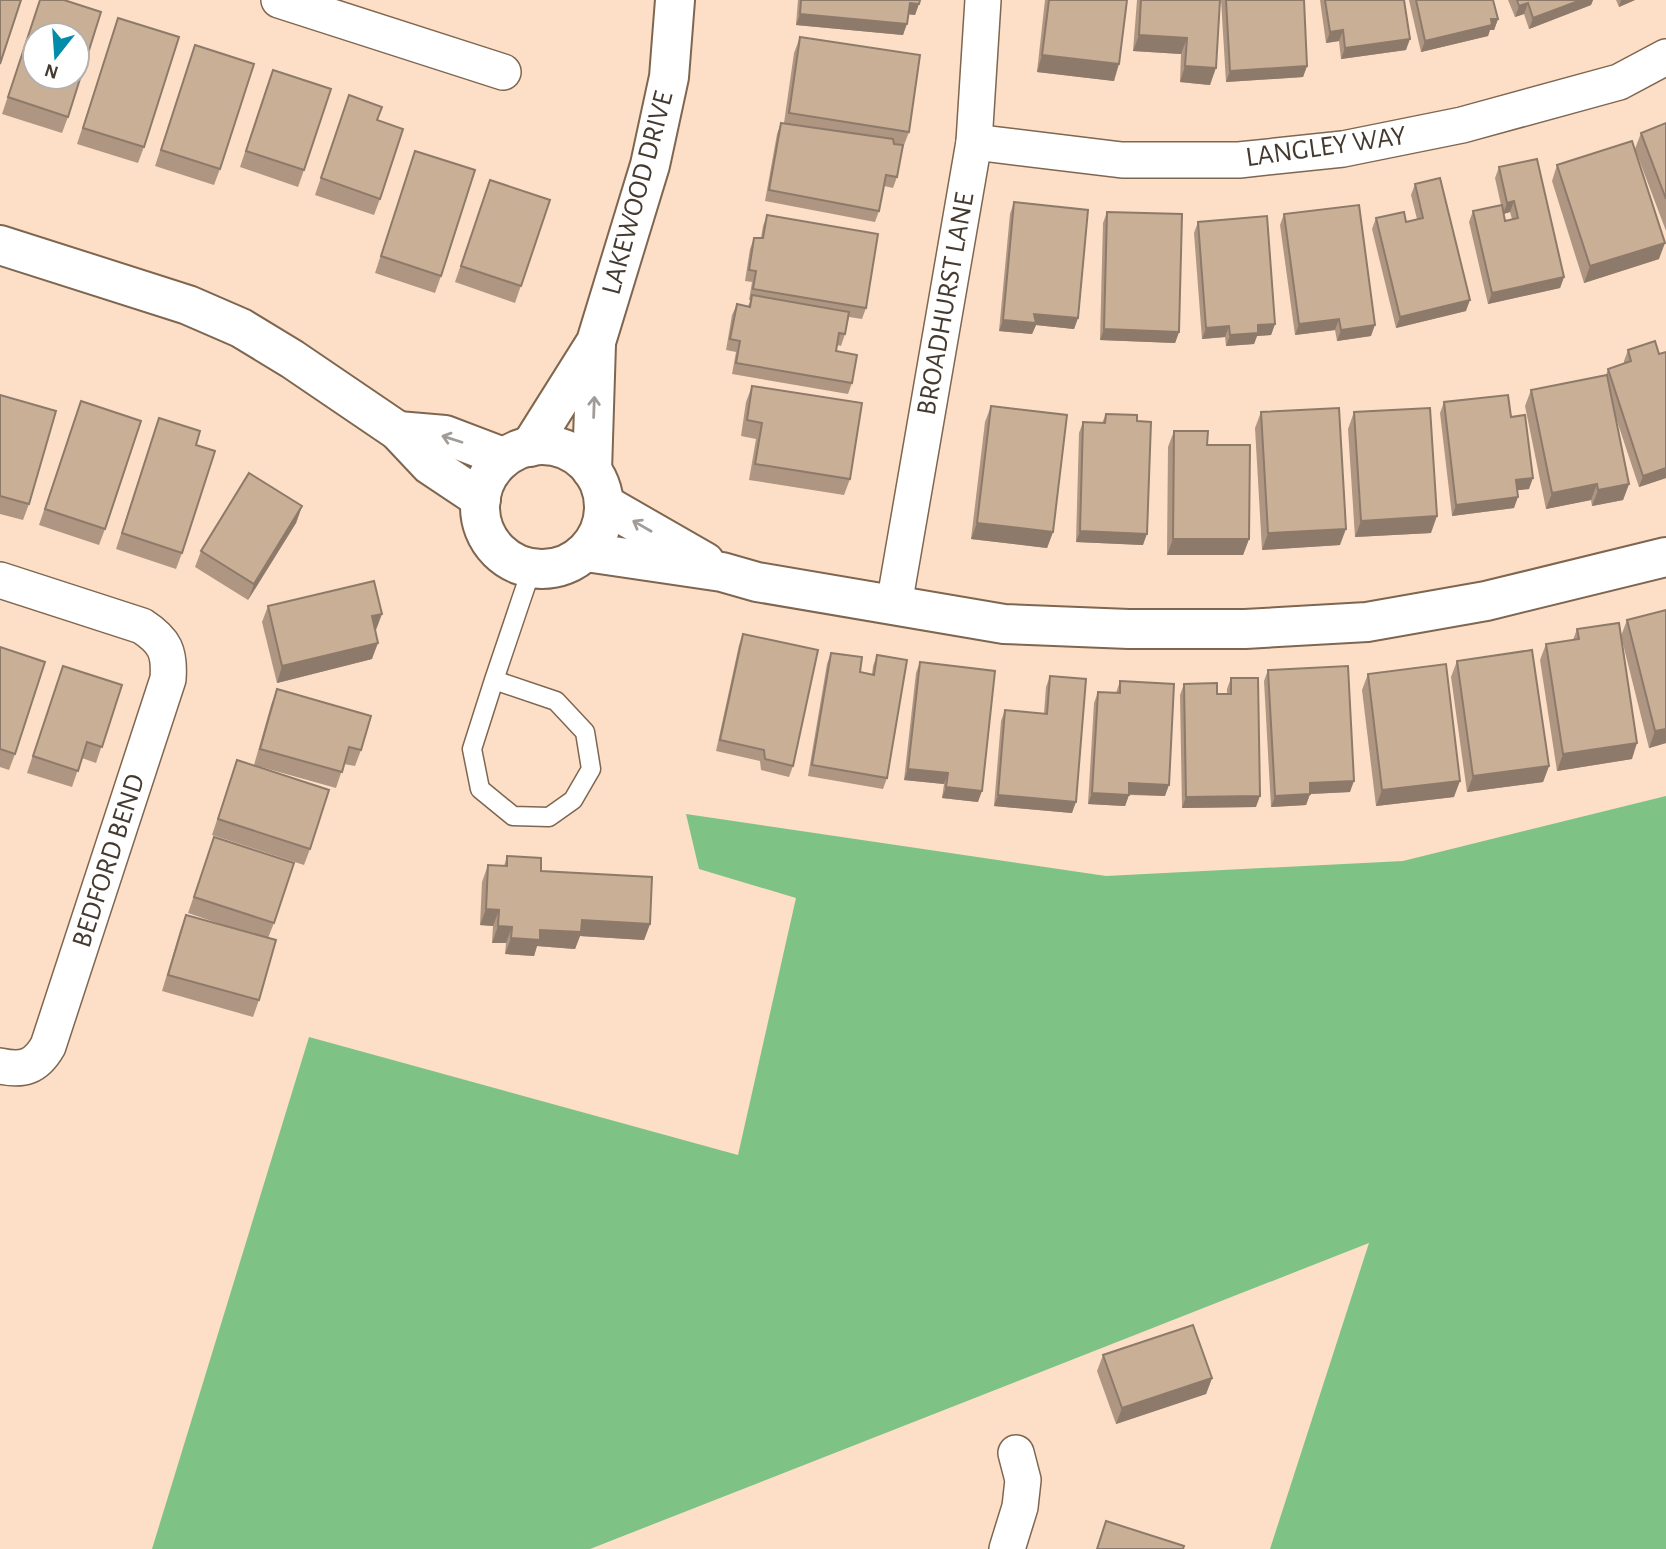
<svg xmlns="http://www.w3.org/2000/svg" width="1666" height="1549" viewBox="0 0 1666 1549" font-family="'Alegreya Sans',sans-serif">
  <rect width="100%" height="100%" fill="#fcdfc6"/>
  <path fill="#7ec286" d="M1666 796V1549H1270L1369 1243 590 1549H152L309 1037 738 1155 796 898 699 869 686 814 1106 876 1403 861Z"/>
  <g fill="none" stroke-linecap="round" stroke-linejoin="round">
    <defs>
      <path id="service" d="M494 680 556 701 585 732 591 769 573 800 549 817 513 816 480 789 472 749 494 680 522 597 532 568"/>
      <g id="minor">
        <path d="M279 0 503 72"/>
        <path d="M974 142 1122 160H1239L1343 149 1462 125 1619 82 1666 57"/>
        <path d="M0 580 142 626C165 641 170 652 168 679L48 1046C36 1067 23 1071 0 1066"/>
        <path d="M894 605 974 142 983 0"/>
        <path d="M1007 1549 1020 1507 1023 1480 1016 1453"/>
      </g>
      <g id="tertiary">
        <path d="M0 245 188 305 241 328 292 359 398 431 430 465 481 499"/>
        <path d="M398 431 445 435 503 457"/>
        <circle cx="542" cy="507" r="62"/>
        <path d="M530 447 596 342 650 165 669 77 675 0"/>
        <path d="M592 471 596 344"/>
        <path d="M604 504 705 562"/>
        <path d="M586 552 722 572 757 582 1004 624 1129 629H1245L1367 622 1486 601 1666 557"/>
      </g>
    </defs>
    <use href="#service" stroke="#7e6650" stroke-width="21"/>
    <use href="#minor" stroke="#7e6650" stroke-width="38"/>
    <use href="#tertiary" stroke="#7e6650" stroke-width="42"/>
    <use href="#service" stroke="#fff" stroke-width="18"/>
    <use href="#minor" stroke="#fff" stroke-width="35"/>
    <use href="#tertiary" stroke="#fff" stroke-width="38"/>
  </g>
  <g fill="#ae9682" fill-rule="evenodd">
    <path d="M40 0 68 117 62 133 2 114Z"/>
    <path d="M798 0H920L915 15 908 14 903 35 796 25Z"/>
    <path d="M1045 0H1127L1114 81 1037 72Z"/>
    <path d="M1137 0H1220L1210 85 1180 82 1181 54 1133 51Z"/>
    <path d="M1221 0H1304L1307 66 1303 77 1226 82Z"/>
    <path d="M1320 0H1404L1406 50 1341 59 1339 41 1326 43Z"/>
    <path d="M1409 0H1493L1498 19 1494 30H1490L1488 36 1421 52Z"/>
    <path d="M1508 0H1593L1591 5 1529 29 1524 14 1515 17Z"/>
    <path d="M1616 0H1635L1619 7Z"/>
    <path d="M118 18 144 147 138 163 77 144Z"/>
    <path d="M800 37 909 132 903 148 897 177 893 188 884 186 879 211 875 222 765 201 777 134 781 123H784L794 53Z"/>
    <path d="M195 45 220 169 214 185 155 166Z"/>
    <path d="M267 86 304 170 298 187 240 167Z"/>
    <path d="M349 95 377 120 380 199 374 215 315 195Z"/>
    <path d="M1666 123V231L1635 149 1641 133Z"/>
    <path d="M415 151 441 276 435 293 375 273Z"/>
    <path d="M1557 165 1659 259 1584 283 1552 181Z"/>
    <path d="M1499 167 1564 277 1560 288 1488 304 1469 222 1473 211 1501 205 1495 178ZM1510 212 1512 219 1505 221 1504 214Z"/>
    <path d="M490 180 550 200 515 303 455 282Z"/>
    <path d="M1415 184 1466 311 1396 328 1372 229 1376 218 1406 222 1417 219 1411 195Z"/>
    <path d="M1014 202 1078 318 1074 329 1036 325 1032 334 999 331 1010 214Z"/>
    <path d="M1107 212 1179 332 1175 343 1100 340 1103 223Z"/>
    <path d="M1284 214 1371 336 1337 341 1335 330 1295 335 1280 225Z"/>
    <path d="M767 215 866 308 862 319 849 317 845 334 841 346 837 345 836 351 852 383 848 394 732 374 736 352 726 350 732 315 737 304 748 306 751 300H749L752 282 745 281 750 249 754 238H761L763 226Z"/>
    <path d="M1198 222 1275 324 1271 335 1257 336 1254 344 1226 346 1225 337 1202 339 1194 233Z"/>
    <path d="M1628 350 1666 478 1639 487 1614 412 1629 484 1623 500 1592 506 1591 500 1546 509 1525 406 1531 390 1606 375 1608 369 1624 363V361Z"/>
    <path d="M752 386 850 479 844 495 749 480 756 439 741 436 746 402Z"/>
    <path d="M0 395 29 504 23 520 0 514Z"/>
    <path d="M1444 402 1511 417 1529 489 1517 490 1514 508 1452 516 1440 413Z"/>
    <path d="M991 406 1053 532 1047 548 971 539 985 422Z"/>
    <path d="M1261 412 1340 545 1262 550 1255 428Z"/>
    <path d="M1354 412 1431 533 1355 537 1348 429Z"/>
    <path d="M1106 414 1143 545 1076 542 1079 433 1083 422 1102 423Z"/>
    <path d="M75 417 105 529 99 545 39 525Z"/>
    <path d="M159 418 196 445 182 553 176 569 116 549Z"/>
    <path d="M1174 431 1207 445 1249 539 1243 555H1167L1168 447Z"/>
    <path d="M302 506 296 523 248 600 195 567 201 551Z"/>
    <path d="M268 606 376 630 372 659 277 683 262 622Z"/>
    <path d="M1627 620 1666 743 1649 748 1621 636Z"/>
    <path d="M1577 629 1632 759 1557 771 1540 660 1546 644 1573 640Z"/>
    <path d="M743 634 793 766 789 777 761 770 760 761 716 751 739 645Z"/>
    <path d="M0 647 15 754 9 770 0 767Z"/>
    <path d="M831 653 860 672 872 674 873 666 877 655 887 778 883 789 808 776 827 664Z"/>
    <path d="M1457 661 1549 766 1543 782 1467 792 1451 677Z"/>
    <path d="M920 662 978 802 942 798 944 784 904 780 916 673Z"/>
    <path d="M1268 670 1350 792 1310 794 1306 805 1271 807 1264 681Z"/>
    <path d="M1368 674 1454 797 1376 806 1362 690Z"/>
    <path d="M1050 676 1072 813 994 806 1001 721 1005 710 1044 714 1046 687Z"/>
    <path d="M1231 678 1256 807 1182 808 1180 695 1184 684 1217 694H1227V689Z"/>
    <path d="M1120 681 1165 796 1129 795 1125 806 1088 804 1094 703 1098 692 1116 693Z"/>
    <path d="M57 682 122 685 96 763 82 758 72 787 27 773Z"/>
    <path d="M277 689 361 750 355 766 344 764 336 788 261 767 310 849 304 865 212 835 237 760 254 765 271 705Z"/>
    <path d="M214 837 274 923 268 938 259 1000 253 1017 162 991 180 931 186 915 238 930 188 913Z"/>
    <path d="M507 856 541 871 650 924 644 940 580 936 575 949 537 946 534 956 505 954 506 943H492L493 926 480 925 482 882 488 865 504 866Z"/>
    <path d="M1103 1355 1212 1378 1206 1394 1116 1424 1097 1371Z"/>
  </g>
  <g fill="#8d7a6a">
    <path d="M1581 0H1593L1591 5 1529 29 1533 18Z"/>
    <path d="M1621 0H1635L1619 7Z"/>
    <path d="M910 3 919 4 915 15 906 14Z"/>
    <path d="M1528 3 1524 14 1515 17 1519 6Z"/>
    <path d="M800 14 907 24 903 35 796 25Z"/>
    <path d="M1491 19H1498L1494 30H1490L1488 36 1421 52 1425 41Z"/>
    <path d="M1343 30 1339 41 1326 43 1330 32Z"/>
    <path d="M1139 35 1187 38 1181 54 1133 51Z"/>
    <path d="M1410 39 1406 50 1341 59 1345 48Z"/>
    <path d="M1042 55 1119 64 1114 81 1037 72Z"/>
    <path d="M1185 66 1216 68 1210 85 1180 82Z"/>
    <path d="M1307 66 1303 77 1226 82 1230 71Z"/>
    <path d="M1514 201 1510 212 1503 214 1507 203Z"/>
    <path d="M1665 243 1659 259 1584 283 1590 266Z"/>
    <path d="M1564 277 1560 288 1488 304 1492 293Z"/>
    <path d="M1470 300 1466 311 1396 328 1400 317Z"/>
    <path d="M1034 314 1078 318 1074 329 1036 325 1032 334 999 331 1003 320Z"/>
    <path d="M1339 319 1335 330 1295 335 1299 324Z"/>
    <path d="M1275 324 1271 335 1257 336 1254 344 1226 346 1230 335 1258 325Z"/>
    <path d="M1375 325 1371 336 1337 341 1341 330Z"/>
    <path d="M1229 326 1225 337 1202 339 1206 328Z"/>
    <path d="M1104 329 1179 332 1175 343 1100 340Z"/>
    <path d="M1666 468V478L1639 487 1643 476Z"/>
    <path d="M1533 478 1529 489 1512 491 1516 480Z"/>
    <path d="M1597 484 1591 500 1546 509 1552 493Z"/>
    <path d="M1629 484 1623 500 1592 506 1598 490Z"/>
    <path d="M1518 497 1514 508 1452 516 1456 505Z"/>
    <path d="M302 506 296 523 248 600 254 584Z"/>
    <path d="M1437 516 1431 533 1355 537 1361 521Z"/>
    <path d="M977 523 1053 532 1047 548 971 539Z"/>
    <path d="M1346 529 1340 545 1262 550 1268 533Z"/>
    <path d="M1080 531 1147 534 1143 545 1076 542Z"/>
    <path d="M1173 539H1249L1243 555H1167Z"/>
    <path d="M382 614 376 630 366 632 372 616Z"/>
    <path d="M378 643 372 659 277 683 282 666Z"/>
    <path d="M1666 729V743L1649 748 1655 731Z"/>
    <path d="M1637 743 1632 759 1557 771 1563 754Z"/>
    <path d="M1549 766 1543 782 1467 792 1473 776Z"/>
    <path d="M908 769 948 773 944 784 904 780Z"/>
    <path d="M1354 781 1350 792 1310 794 1306 805 1271 807 1275 796 1310 783Z"/>
    <path d="M1460 781 1454 797 1376 806 1382 790Z"/>
    <path d="M1129 783 1169 785 1165 796 1125 794Z"/>
    <path d="M946 787 982 791 978 802 942 798Z"/>
    <path d="M1092 793 1129 795 1125 806 1088 804Z"/>
    <path d="M998 795 1076 802 1072 813 994 806Z"/>
    <path d="M1260 796 1256 807 1182 808 1186 797Z"/>
    <path d="M486 909 499 910 493 926 480 925Z"/>
    <path d="M582 920 650 924 644 940 580 936 575 949 537 946 534 956 505 954 511 938Z"/>
    <path d="M498 926 512 927 506 943H492Z"/>
    <path d="M1212 1378 1206 1394 1116 1424 1122 1408Z"/>
  </g>
  <g fill="#caaf97" stroke="#8d7a6a" stroke-width="2" fill-rule="evenodd">
    <path d="M0 0H21L0 64Z"/>
    <path d="M40 0H64L101 12 68 117 8 97ZM35 35H77V77H35Z"/>
    <path d="M801 0H920L919 4 910 3 907 24 800 14Z"/>
    <path d="M1049 0H1127L1119 64 1042 55Z"/>
    <path d="M1141 0H1220L1216 68 1185 66 1187 38 1139 35Z"/>
    <path d="M1226 0H1304L1307 66 1230 71Z"/>
    <path d="M1325 0H1404L1410 39 1345 48 1343 30 1330 32Z"/>
    <path d="M1416 0H1493L1498 19H1491L1492 25 1425 41Z"/>
    <path d="M1517 0H1581L1533 18 1528 3 1519 6Z"/>
    <path d="M118 18 179 37 144 147 83 128Z"/>
    <path d="M800 37 920 55 909 132 789 113Z"/>
    <path d="M195 45 254 64 220 169 161 150Z"/>
    <path d="M273 70 331 89 304 170 246 151Z"/>
    <path d="M349 95 382 107 377 120 403 129 380 199 321 178Z"/>
    <path d="M781 123 893 139 894 144 903 145 897 177 886 175 879 211 769 190Z"/>
    <path d="M1666 123V199L1641 133Z"/>
    <path d="M1632 141 1665 243 1590 266 1557 165Z"/>
    <path d="M415 151 475 170 441 276 381 256Z"/>
    <path d="M1537 159 1564 277 1492 293 1473 211 1502 205 1505 221 1518 218 1514 201 1507 203 1499 167Z"/>
    <path d="M1440 178 1470 300 1400 317 1376 218 1404 212 1406 222 1423 218 1415 184Z"/>
    <path d="M490 180 550 200 521 286 461 266Z"/>
    <path d="M1014 202 1088 210 1078 318 1034 314 1036 323 1003 320Z"/>
    <path d="M1359 205 1375 325 1341 330 1339 319 1299 324 1284 214Z"/>
    <path d="M1107 212 1182 214 1179 332 1104 329Z"/>
    <path d="M767 215 878 234 866 308 753 289 756 271 749 270 754 238H763Z"/>
    <path d="M1267 216 1275 324 1258 325V333L1230 335 1229 326 1206 328 1198 222Z"/>
    <path d="M752 295 849 312 845 334 839 333 836 351 857 355 852 383 736 363 740 341 730 339 737 304 750 307Z"/>
    <path d="M1655 341 1659 354 1666 352V468L1643 476 1608 369 1631 361 1628 350Z"/>
    <path d="M1607 375 1629 484 1598 490 1597 484 1552 493 1531 390Z"/>
    <path d="M752 386 862 403 850 479 755 464 762 423 747 420Z"/>
    <path d="M0 395 56 411 29 504 0 496Z"/>
    <path d="M1508 395 1511 417 1525 415 1533 478 1516 480 1518 497 1456 505 1444 402Z"/>
    <path d="M81 401 141 421 105 529 45 509Z"/>
    <path d="M991 406 1067 415 1053 532 977 523Z"/>
    <path d="M1339 408 1346 529 1268 533 1261 412Z"/>
    <path d="M1430 408 1437 516 1361 521 1354 412Z"/>
    <path d="M1106 414 1137 415V421L1151 422 1147 534 1080 531 1083 422 1105 423Z"/>
    <path d="M159 418 200 431 196 445 215 451 182 553 122 533Z"/>
    <path d="M1174 431H1208L1207 445H1250L1249 539H1173Z"/>
    <path d="M249 473 302 506 254 584 201 551Z"/>
    <path d="M374 581 382 614 372 616 378 643 282 666 268 606Z"/>
    <path d="M1666 610V729L1655 731 1627 620Z"/>
    <path d="M1619 623 1637 743 1563 754 1546 644 1579 639 1577 629Z"/>
    <path d="M743 634 818 650 793 766 765 759 764 750 720 740Z"/>
    <path d="M0 647 45 662 15 754 0 749Z"/>
    <path d="M1532 650 1549 766 1473 776 1457 661Z"/>
    <path d="M831 653 862 657 860 672 874 675 877 655 907 660 887 778 812 765Z"/>
    <path d="M920 662 995 671 982 791 946 787 948 773 908 769Z"/>
    <path d="M1446 664 1460 781 1382 790 1368 674Z"/>
    <path d="M63 666 122 685 102 747 87 742 78 771 33 756Z"/>
    <path d="M1348 666 1354 781 1310 783V794L1275 796 1268 670Z"/>
    <path d="M1050 676 1086 679 1076 802 998 795 1005 710 1047 714Z"/>
    <path d="M1231 678H1258L1260 796 1186 797 1184 684 1217 683V694H1231Z"/>
    <path d="M1120 681 1174 684 1169 785 1129 783V795L1092 793 1098 692 1120 693Z"/>
    <path d="M277 689 371 716 361 750 349 747 342 772 260 749Z"/>
    <path d="M237 760 329 790 310 849 218 819Z"/>
    <path d="M214 837 294 863 274 923 194 897Z"/>
    <path d="M507 856 541 858V871L652 877 650 924 582 920 581 932 540 930V940L511 938 512 927 498 926 499 910 486 909 488 865 507 866Z"/>
    <path d="M186 915 276 940 259 1000 168 975Z"/>
    <path d="M1193 1325 1212 1378 1122 1408 1103 1355Z"/>
    <path d="M1106 1521 1184 1546 1183 1549H1097Z"/>
  </g>
  <defs><path id="oneway-shaft" d="M-6 0H5M1.5-3L5.5 0L1.5 3" fill="none" stroke-width="1.6" stroke-linecap="round" stroke-linejoin="round" transform="scale(1.75)"/></defs>
  <g stroke="#a29c98">
    <use href="#oneway-shaft" transform="translate(594 407) rotate(-88)"/>
    <use href="#oneway-shaft" transform="translate(452 439) rotate(-162)"/>
    <use href="#oneway-shaft" transform="translate(642 526) rotate(-150)"/>
  </g>
  <g text-anchor="middle" dominant-baseline="central" stroke-width="6" stroke-linejoin="round" paint-order="stroke">
    <g font-size="28" fill="#453a30" stroke="#fff">
      <text transform="translate(1326 147) rotate(-8)">LANGLEY WAY</text>
      <text transform="translate(638 193) rotate(-75)">LAKEWOOD DRIVE</text>
      <text transform="translate(946 304) rotate(-80)">BROADHURST LANE</text>
      <text transform="translate(109 861) rotate(-72)">BEDFORD BEND</text>
    </g>
  </g>
  <g transform="translate(56 56) rotate(197)"><circle r="33" fill="#ffffff" stroke="#b5b0ac" stroke-width="2"/>
  <path d="M0-5L12 26L0 18L-12 26Z" fill="#028caa"/>
  <text y="-10" font-size="19" font-weight="bold" text-anchor="middle" fill="#453a30">N</text>
  </g>
</svg>
